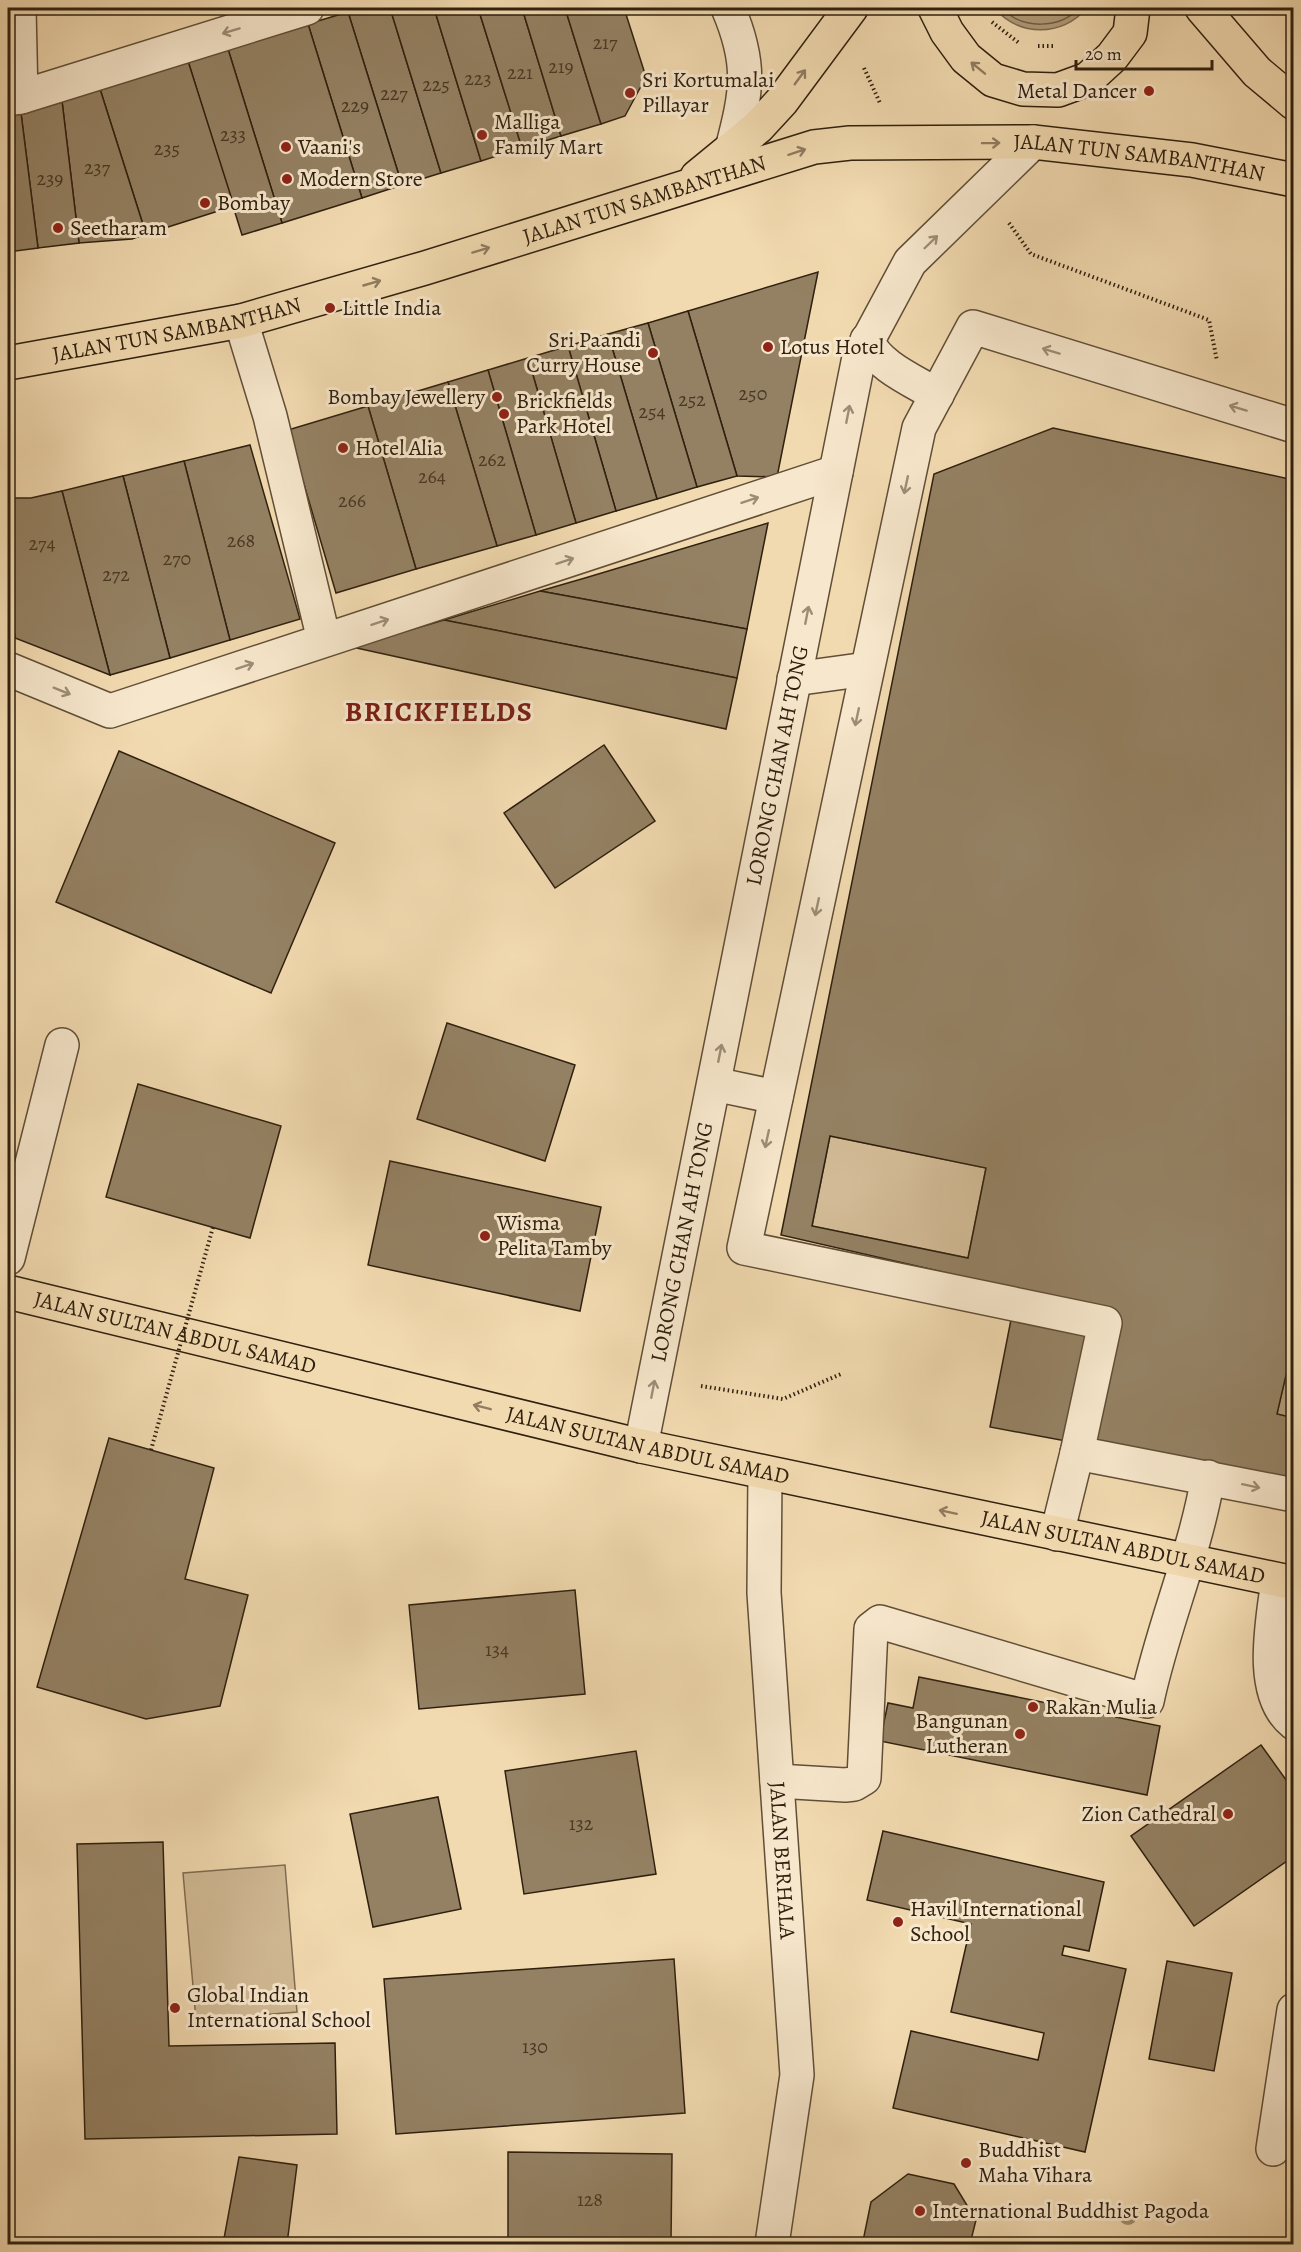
<svg xmlns="http://www.w3.org/2000/svg" width="1301" height="2252" viewBox="0 0 1301 2252" font-family="Alegreya,serif">
  <rect width="100%" height="100%" fill="#f2dab0"/>
  <filter id="stains"><feTurbulence type="fractalNoise" baseFrequency=".00333" numOctaves="4"/><feColorMatrix values="0 0 0 0 .2 0 0 0 0 .09 0 0 0 0 .02 0 0 0 .5 -.17"/></filter>
  <radialGradient id="worn" r=".72"><stop offset=".6" stop-color="#630" stop-opacity="0"/><stop offset="1" stop-color="#630" stop-opacity=".3"/></radialGradient>
  <g fill="#d1ba95" stroke="#806d52" stroke-width="1.5">
    <path d="M830 1136 986 1168 968 1258 812 1226Z"/>
    <path d="M285 1865 297 2012 196 2020 183 1873Z"/>
  </g>
  <g fill="#b09b79" stroke="#7c6a4f" stroke-width="1.5">
    <path d="M994 8H1087C1061 37 1020 37 994 8Z"/>
    <path d="M1293 1341V1418L1277 1414Z"/>
  </g>
  <g fill="none" stroke-linecap="round" stroke-linejoin="round">
    <path stroke="#705e44" stroke-width="1.5" d="M1002 8C1022 30 1060 29 1079 8"/>
  </g>
  <g fill="#948163" stroke="#2f200f" stroke-width="1.5" fill-rule="evenodd">
    <path d="M362 8H390L441 173 402 185 348 12Z"/>
    <path d="M390 8H434L481 161 441 173Z"/>
    <path d="M434 8H478L522 148 481 161Z"/>
    <path d="M478 8H522L561 136 522 148Z"/>
    <path d="M522 8H565L601 124 561 136Z"/>
    <path d="M565 8H624L646 77 625 116 601 124Z"/>
    <path d="M348 12 402 185 362 198 308 24Z"/>
    <path d="M308 24 362 198 282 223 228 49Z"/>
    <path d="M228 49 282 223 242 235 188 61Z"/>
    <path d="M188 61 234 206 146 234 100 89Z"/>
    <path d="M100 89 146 234 132 239 79 243 62 101Z"/>
    <path d="M62 101 79 243 38 248 21 113Z"/>
    <path d="M21 113 38 248 8 252V114Z"/>
    <path d="M818 272 777 477 737 476 688 311Z"/>
    <path d="M688 311 737 476 697 487 648 323Z"/>
    <path d="M648 323 697 487 657 499 608 334Z"/>
    <path d="M608 334 657 499 616 511 568 346Z"/>
    <path d="M568 346 616 511 576 523 528 358Z"/>
    <path d="M528 358 576 523 536 535 488 370Z"/>
    <path d="M488 370 536 535 497 546 448 382Z"/>
    <path d="M448 382 497 546 416 569 368 406Z"/>
    <path d="M368 406 416 569 336 593 288 430Z"/>
    <path d="M1053 428 1294 480V1341L1277 1414 1294 1418V1483L990 1427 1017 1289 781 1235 934 474ZM830 1136 986 1168 968 1258 812 1226Z"/>
    <path d="M250 445 300 619 230 640 184 461Z"/>
    <path d="M184 461 230 640 170 658 123 476Z"/>
    <path d="M123 476 170 658 110 675 62 491Z"/>
    <path d="M62 491 110 675 15 638 8 587V498H31Z"/>
    <path d="M768 523 747 629 540 591 585 578Z"/>
    <path d="M8 587 15 638 8 635Z"/>
    <path d="M540 591 747 629 737 678 444 620Z"/>
    <path d="M444 620 737 678 726 729 352 647Z"/>
    <path d="M604 745 655 821 555 888 504 813Z"/>
    <path d="M119 751 335 843 271 993 56 902Z"/>
    <path d="M447 1023 575 1065 545 1161 417 1119Z"/>
    <path d="M138 1084 281 1126 250 1238 106 1197Z"/>
    <path d="M390 1161 601 1207 580 1311 368 1265Z"/>
    <path d="M109 1438 214 1468 185 1579 248 1595 220 1706 146 1719 37 1687Z"/>
    <path d="M575 1590 585 1694 419 1709 409 1605Z"/>
    <path d="M919 1677 1160 1726 1147 1795 880 1741 888 1703 913 1708Z"/>
    <path d="M1261 1745 1294 1791V1856L1194 1926 1131 1836Z"/>
    <path d="M636 1751 656 1874 524 1894 505 1771Z"/>
    <path d="M438 1797 461 1909 373 1927 350 1814Z"/>
    <path d="M883 1831 1104 1882 1089 1951 1064 1946 1062 1955 1126 1969 1085 2152 893 2108 911 2031 1038 2060 1044 2033 951 2012 971 1924 867 1900Z"/>
    <path d="M163 1842 169 2046 335 2043 337 2134 85 2139 77 1844Z"/>
    <path d="M674 1959 685 2113 396 2134 384 1979Z"/>
    <path d="M1167 1961 1232 1973 1214 2071 1149 2059Z"/>
    <path d="M8 1976 13 2027H8Z"/>
    <path d="M508 2152 672 2154 671 2244H508Z"/>
    <path d="M239 2157 297 2165 287 2244H223Z"/>
    <path d="M908 2174 954 2184 976 2220 970 2244H865L863 2241 871 2202Z"/>
  </g>
  <g fill="none" stroke-linecap="round" stroke-linejoin="round">
    <defs>
      <g id="minor">
        <path d="M19 8 21 97"/>
        <path d="M728 8C752 64 747 91 732 149"/>
        <path d="M8 99 21 97 307 8"/>
        <path d="M241 321 270 416 324 640"/>
        <path d="M867 340C877 366 914 381 937 395"/>
        <path d="M1294 426 973 327 919 428 744 1248 1105 1323 1077 1453 1294 1495"/>
        <path d="M8 669 110 711 836 472"/>
        <path d="M794 679 867 669"/>
        <path d="M714 1084 776 1097"/>
        <path d="M8 1258 62 1045"/>
        <path id="s1" d="M641 1446 859 357 910 262 1033 142"/>
        <path id="s2" d="M765 1474 764 1593 797 2075 772 2244"/>
        <path d="M1057 1534 1077 1453"/>
        <path d="M1278 1580C1273 1620 1257 1694 1294 1723"/>
        <path d="M777 1781 845 1785 854 1784 864 1778 871 1629 880 1622 1147 1701C1163 1625 1195 1554 1208 1477"/>
        <path d="M1273 2149 1294 2010"/>
      </g>
      <g id="major">
        <path d="M935 8 947 32 966 58 993 80 1023 89 1058 90 1088 79 1112 57 1130 33 1133 8"/>
        <path d="M1202 8 1257 72 1294 103"/>
        <path d="M697 177 758 127 782 101 851 8"/>
        <path id="s3" d="M8 363 241 321 425 268 814 147 850 143 1033 142 1192 160 1294 180"/>
        <path id="s4" d="M8 1292 641 1446 1294 1583"/>
      </g>
    </defs>
    <use href="#minor" stroke="#604e37" stroke-width="36"/>
    <use href="#major" stroke="#2f200f" stroke-width="36"/>
    <g stroke="#2f200f" stroke-width="4" stroke-dasharray="1.5 3" stroke-linecap="butt">
      <path d="M992 22 1019 43"/>
      <path d="M1038 46H1054"/>
      <path d="M864 68 880 103"/>
      <path d="M1009 223 1031 254 1209 320 1217 361"/>
      <path d="M701 1386 783 1399 841 1374"/>
    </g>
    <use href="#minor" stroke="#f7e7cc" stroke-width="33"/>
    <use href="#major" stroke="#f2dab0" stroke-width="33"/>
    <path stroke="#2f200f" stroke-width="4" stroke-dasharray="1.5 3" stroke-linecap="butt" d="M151 1450 213 1227"/>
  </g>
  <circle fill="#a28d6d" cx="1128" cy="2216" r="9"/>
  <defs><path id="oneway-shaft" d="M-6 0H5M1.5-3L5.5 0L1.5 3" fill="none" stroke-width="1.6" stroke-linecap="round" stroke-linejoin="round" transform="scale(1.5)"/></defs>
  <g stroke="#9d8d77">
    <use href="#oneway-shaft" transform="translate(231 31) rotate(163)"/>
    <use href="#oneway-shaft" transform="translate(931 242) rotate(-44)"/>
    <use href="#oneway-shaft" transform="translate(1051 351) rotate(-163)"/>
    <use href="#oneway-shaft" transform="translate(1238 408) rotate(-163)"/>
    <use href="#oneway-shaft" transform="translate(848 414) rotate(-79)"/>
    <use href="#oneway-shaft" transform="translate(906 485) rotate(102)"/>
    <use href="#oneway-shaft" transform="translate(750 500) rotate(-18)"/>
    <use href="#oneway-shaft" transform="translate(565 561) rotate(-18)"/>
    <use href="#oneway-shaft" transform="translate(807 615) rotate(-79)"/>
    <use href="#oneway-shaft" transform="translate(380 622) rotate(-18)"/>
    <use href="#oneway-shaft" transform="translate(245 666) rotate(-18)"/>
    <use href="#oneway-shaft" transform="translate(62 691) rotate(22)"/>
    <use href="#oneway-shaft" transform="translate(857 717) rotate(102)"/>
    <use href="#oneway-shaft" transform="translate(817 907) rotate(102)"/>
    <use href="#oneway-shaft" transform="translate(720 1053) rotate(-79)"/>
    <use href="#oneway-shaft" transform="translate(767 1139) rotate(102)"/>
    <use href="#oneway-shaft" transform="translate(653 1389) rotate(-79)"/>
    <use href="#oneway-shaft" transform="translate(1251 1486) rotate(12)"/>
  </g>
  <g stroke="#907d60">
    <use href="#oneway-shaft" transform="translate(978 68) rotate(-141)"/>
    <use href="#oneway-shaft" transform="translate(800 77) rotate(-54)"/>
    <use href="#oneway-shaft" transform="translate(991 143) rotate(-1)"/>
    <use href="#oneway-shaft" transform="translate(797 152) rotate(-18)"/>
    <use href="#oneway-shaft" transform="translate(481 250) rotate(-17)"/>
    <use href="#oneway-shaft" transform="translate(372 283) rotate(-16)"/>
    <use href="#oneway-shaft" transform="translate(482 1407) rotate(-166)"/>
    <use href="#oneway-shaft" transform="translate(948 1512) rotate(-168)"/>
  </g>
  <g fill="#8f2418" stroke="#f7e7cc" stroke-width="2">
    <circle cx="1149" cy="91" r="6"/>
    <circle cx="630" cy="93" r="6"/>
    <circle cx="482" cy="135" r="6"/>
    <circle cx="286" cy="147" r="6"/>
    <circle cx="287" cy="179" r="6"/>
    <circle cx="205" cy="203" r="6"/>
    <circle cx="58" cy="228" r="6"/>
    <circle cx="330" cy="308" r="6"/>
    <circle cx="768" cy="347" r="6"/>
    <circle cx="653" cy="353" r="6"/>
    <circle cx="497" cy="397" r="6"/>
    <circle cx="504" cy="414" r="6"/>
    <circle cx="343" cy="448" r="6"/>
    <circle cx="485" cy="1236" r="6"/>
    <circle cx="1033" cy="1707" r="6"/>
    <circle cx="1020" cy="1734" r="6"/>
    <circle cx="1228" cy="1814" r="6"/>
    <circle cx="898" cy="1922" r="6"/>
    <circle cx="175" cy="2008" r="6"/>
    <circle cx="966" cy="2163" r="6"/>
    <circle cx="920" cy="2211" r="6"/>
  </g>
  <g text-anchor="middle" dominant-baseline="central" stroke-width="6" stroke-linejoin="round" paint-order="stroke">
    <g font-size="20" fill="#483824">
      <text x="605" y="42">217</text>
      <text x="561" y="66">219</text>
      <text x="520" y="72">221</text>
      <text x="478" y="78">223</text>
      <text x="436" y="84">225</text>
      <text x="394" y="93">227</text>
      <text x="355" y="105">229</text>
      <text x="233" y="134">233</text>
      <text x="167" y="148">235</text>
      <text x="97" y="167">237</text>
      <text x="50" y="178">239</text>
      <text x="753" y="393">250</text>
      <text x="692" y="399">252</text>
      <text x="652" y="411">254</text>
      <text x="492" y="459">262</text>
      <text x="432" y="476">264</text>
      <text x="352" y="500">266</text>
      <text x="241" y="540">268</text>
      <text x="42" y="543">274</text>
      <text x="177" y="558">270</text>
      <text x="116" y="574">272</text>
      <text x="497" y="1649">134</text>
      <text x="581" y="1823">132</text>
      <text x="535" y="2046">130</text>
      <text x="590" y="2199">128</text>
    </g>
    <g font-size="22" fill="#2f200f" stroke="#f7e7cc" text-anchor="start">
      <text x="642" y="80">Sri Kortumalai<tspan x="642" dy="25">Pillayar</tspan></text>
      <text x="1137" y="91" text-anchor="end">Metal Dancer</text>
      <text x="494" y="122">Malliga<tspan x="494" dy="25">Family Mart</tspan></text>
      <text x="298" y="147">Vaani's</text>
      <text x="299" y="179">Modern Store</text>
      <text x="217" y="203">Bombay</text>
      <text x="70" y="228">Seetharam</text>
      <text x="342" y="308">Little India</text>
      <text x="641" y="340" text-anchor="end">Sri Paandi<tspan x="641" dy="25">Curry House</tspan></text>
      <text x="780" y="347">Lotus Hotel</text>
      <text x="485" y="397" text-anchor="end">Bombay Jewellery</text>
      <text x="516" y="401">Brickfields<tspan x="516" dy="25">Park Hotel</tspan></text>
      <text x="355" y="448">Hotel Alia</text>
      <text x="497" y="1223">Wisma<tspan x="497" dy="25">Pelita Tamby</tspan></text>
      <text x="1045" y="1707">Rakan Mulia</text>
      <text x="1008" y="1721" text-anchor="end">Bangunan<tspan x="1008" dy="25">Lutheran</tspan></text>
      <text x="1216" y="1814" text-anchor="end">Zion Cathedral</text>
      <text x="910" y="1909">Havil International<tspan x="910" dy="25">School</tspan></text>
      <text x="187" y="1995">Global Indian<tspan x="187" dy="25">International School</tspan></text>
      <text x="978" y="2150">Buddhist<tspan x="978" dy="25">Maha Vihara</tspan></text>
      <text x="932" y="2211">International Buddhist Pagoda</text>
    </g>
    <g font-size="22" fill="#2f200f" stroke="#f7e7cc">
      <text stroke="none"><textPath href="#s3" startOffset="1162">JALAN TUN SAMBANTHAN</textPath></text>
      <text stroke="none"><textPath href="#s3" startOffset="658">JALAN TUN SAMBANTHAN</textPath></text>
      <text stroke="none"><textPath href="#s3" startOffset="172">JALAN TUN SAMBANTHAN</textPath></text>
      <text stroke="none"><textPath href="#s1" startOffset="694">LORONG CHAN AH TONG</textPath></text>
      <text stroke="none"><textPath href="#s1" startOffset="208">LORONG CHAN AH TONG</textPath></text>
      <text stroke="none"><textPath href="#s4" startOffset="172">JALAN SULTAN ABDUL SAMAD</textPath></text>
      <text stroke="none"><textPath href="#s4" startOffset="658">JALAN SULTAN ABDUL SAMAD</textPath></text>
      <text stroke="none"><textPath href="#s4" startOffset="1144">JALAN SULTAN ABDUL SAMAD</textPath></text>
      <text stroke="none"><textPath href="#s2" startOffset="387">JALAN BERHALA</textPath></text>
    </g>
    <g font-size="28" font-weight="bold" letter-spacing="1.5" fill="#7a1f14" stroke="#f7e7cc">
      <text x="439" y="712">BRICKFIELDS</text>
    </g>
  </g>
  <rect width="1301" height="2252" fill="none" stroke="#f2dab0" stroke-width="30"/>
  <rect x="9" y="9" width="1283" height="2234" fill="none" stroke="#2f200f" stroke-width="3"/>
  <rect x="15" y="15" width="1271" height="2222" fill="none" stroke="#2f200f" stroke-width="1.5"/>
  <path d="M1076 60v9h136v-9" fill="none" stroke="#2f200f" stroke-width="3"/>
  <text x="1085" y="60" font-size="18" fill="#2f200f" stroke="#f7e7cc" stroke-width="4.5" paint-order="stroke">20 m</text>
  <rect width="100%" height="100%" filter="url(#stains)"/>
  <rect width="100%" height="100%" fill="url(#worn)"/>
</svg>
